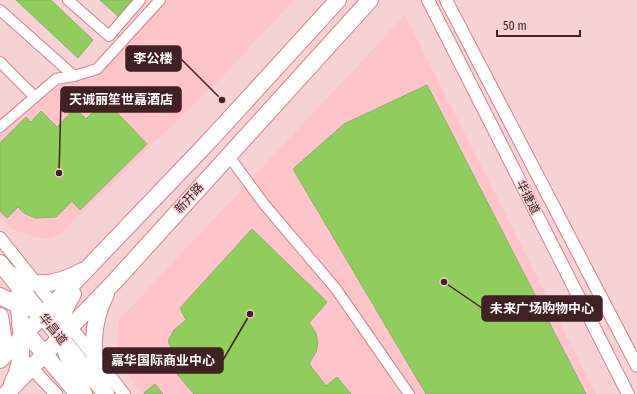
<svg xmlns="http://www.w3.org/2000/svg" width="637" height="394" viewBox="0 0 637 394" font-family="'Fira Sans Condensed','Noto Sans SC',sans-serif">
  <rect width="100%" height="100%" fill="#f6d2d5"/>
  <g fill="#ffc4c9">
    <path d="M168 0H294L221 78 60 234 47 239 36 237 11 229 0 217V135L55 83 96 78Z"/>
    <path d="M405 15 596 394H143L130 379 120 357 117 337 119 320Z"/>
  </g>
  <g fill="#8fce5c" stroke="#89b16d">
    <path d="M16 0H51L93 40 78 58Z"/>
    <path d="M100 0H133L119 17Z"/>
    <path d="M427 85 586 394H426L293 169 344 124Z"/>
    <path d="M105 100 147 144 80 210 72 201 56 217 35 218 24 213 18 207 7 218 0 211V143L26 117 31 122 41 111 57 127 75 108 86 119Z"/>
    <path d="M252 229 327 302 309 323 316 333 318 343 316 352 309 364 326 386 337 377 351 394H194L177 374 184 362 174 353 168 341 174 330 186 320 180 308Z"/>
    <path d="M155 384 163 394H145L144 393Z"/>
  </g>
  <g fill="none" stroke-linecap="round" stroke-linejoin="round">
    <defs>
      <g id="minor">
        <path d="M68 0 109 36 140 0"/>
        <path d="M0 10 74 76"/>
        <path d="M0 62 35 97"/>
        <path d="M0 127 56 79 74 76 97 69 160 0"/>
        <path d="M228 155 264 204 336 289 409 394"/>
      </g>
      <g id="tertiary">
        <path d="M428 0 628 394"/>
        <path d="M446 0 637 366"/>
        <path d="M0 238 124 394"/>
        <path d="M26 362 56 394"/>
      </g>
      <g id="primary">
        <path d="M0 263 106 394"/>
        <path d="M12 275C35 289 59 284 82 271"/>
        <path d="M73 294C64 308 59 321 60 338L84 394"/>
        <path d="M0 296 19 306 43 311"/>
        <path d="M0 316 3 336 0 351"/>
        <path d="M20 325 77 393"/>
        <path d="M0 360 212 138 338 0"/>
        <path d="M12 384C26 359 22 325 17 297"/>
        <path d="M103 386C90 357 91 323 106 294"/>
        <path d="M6 394 116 280 370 0"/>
      </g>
    </defs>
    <use href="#minor" stroke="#d4818a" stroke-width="12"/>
    <use href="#tertiary" stroke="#d4818a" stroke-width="14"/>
    <use href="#primary" stroke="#d4818a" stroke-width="18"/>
    <use href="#minor" stroke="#fff" stroke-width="10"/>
    <use href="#tertiary" stroke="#fff" stroke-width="12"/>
    <use href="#primary" stroke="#fff" stroke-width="16"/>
  </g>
  <g text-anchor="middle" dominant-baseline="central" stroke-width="3" stroke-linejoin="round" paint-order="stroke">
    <g font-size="12" fill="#422125" stroke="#f6d2d5">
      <text transform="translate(528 197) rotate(63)">华捷道</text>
      <text transform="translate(189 198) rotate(-48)">新开路</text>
      <text transform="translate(53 329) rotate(51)">华昌道</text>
    </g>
  </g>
  <path fill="none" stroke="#422125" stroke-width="1.5" d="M222 100L181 59M59 173L61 100M444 282L482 308M250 314L223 360"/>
  <g fill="#422125" stroke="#f6d2d5" stroke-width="1.5">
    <circle cx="222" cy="100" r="4"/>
    <circle cx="59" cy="173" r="4"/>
    <circle cx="444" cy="282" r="4"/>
    <circle cx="250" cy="314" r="4"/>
  </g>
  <g fill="#422125" stroke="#422125" stroke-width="1.5">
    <rect x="126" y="46" width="55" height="25" rx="4"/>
    <rect x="61" y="87" width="120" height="25" rx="4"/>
    <rect x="482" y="296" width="120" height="25" rx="4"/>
    <rect x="103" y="348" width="120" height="25" rx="4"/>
  </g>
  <g font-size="13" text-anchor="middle" font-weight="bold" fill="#fff">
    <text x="153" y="63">李公楼</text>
    <text x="121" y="104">天诚丽笙世嘉酒店</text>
    <text x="542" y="313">未来广场购物中心</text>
    <text x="163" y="365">嘉华国际商业中心</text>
  </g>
  <path d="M497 30v6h83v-6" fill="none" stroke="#422125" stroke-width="2"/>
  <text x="503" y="30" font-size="12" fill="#422125" stroke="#f6d2d5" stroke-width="3" paint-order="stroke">50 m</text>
</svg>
